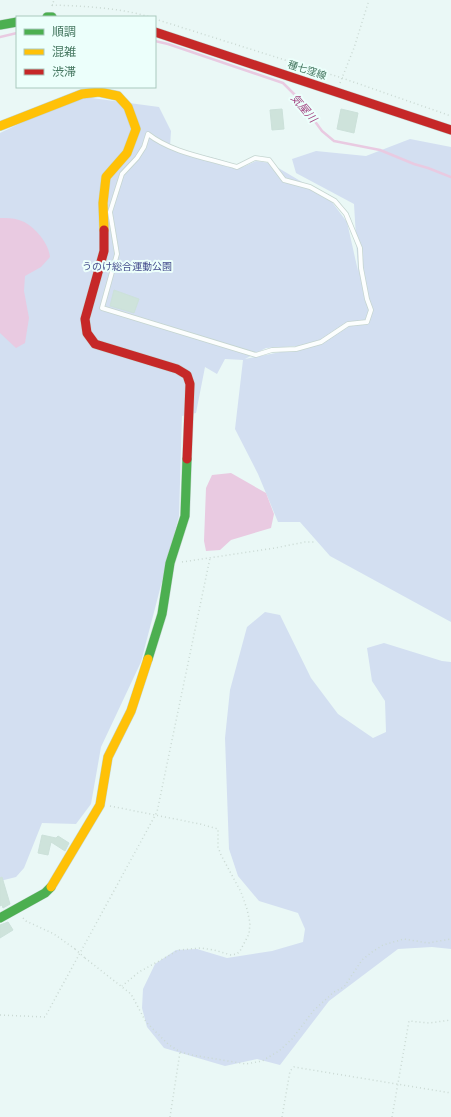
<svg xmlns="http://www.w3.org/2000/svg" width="451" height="1117" viewBox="0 0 451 1117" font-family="'Asap Condensed','Noto Sans JP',sans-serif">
  <rect width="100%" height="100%" fill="#eaf8f6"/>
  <g fill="#d3dff1" fill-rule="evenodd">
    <path d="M77 96 159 107 171 131 170 147 218 159 243 167 256 161 270 163 329 198 347 222 358 271 354 204 296 173 292 159 316 151 366 156 410 139 451 147V622L330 556 300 522H278L258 474 235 429 243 360 225 359 217 374 205 367 196 413 182 416 179 516 141 662 101 747 91 804 76 824 42 823 24 868 16 877 0 881V133ZM316 345 245 359 266 348Z"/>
    <path d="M265 612 280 615 311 678 338 714 373 738 386 732 385 701 372 681 367 648 384 643 442 661 451 662V949L432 947 398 949 329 1001 280 1065 257 1059 225 1066 164 1048 147 1027 142 1008 143 989 155 964 176 950 197 949 227 958 272 951 303 942 305 929 298 913 259 901 238 876 229 849 225 738 230 690 247 627Z"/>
  </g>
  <g fill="#e9cae1">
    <path d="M0 218C6 218 13 218 19 220 33 224 49 243 50 257L41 267 25 276 24 291 29 318 25 343 16 348 0 333Z"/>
    <path d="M231 473 266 493 274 514 271 528 231 540 220 550 206 551 204 541 206 488 212 475Z"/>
  </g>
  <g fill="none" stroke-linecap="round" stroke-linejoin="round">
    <g stroke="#e9cae1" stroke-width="2.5">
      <path d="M0 37 17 33"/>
      <path d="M155 41 168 44 283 83 297 97 322 131 334 141 380 150 414 164 428 168 451 177"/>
    </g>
  </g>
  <g fill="#cee3db" stroke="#cce1da">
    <path d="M282 109 284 129 272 130 270 110Z"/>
    <path d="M341 109 358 113 354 133 337 129Z"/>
    <path d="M114 290 139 299 134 313 110 306Z"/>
    <path d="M42 835 56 838 58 836 69 843 65 851 51 842 48 855 38 853Z"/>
    <path d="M2 877 10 904 3 908 2 905 0 906V878Z"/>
    <path d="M8 922 13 930 0 938V925Z"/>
  </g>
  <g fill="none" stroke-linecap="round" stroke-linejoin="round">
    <defs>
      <path id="lane" d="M148 134C172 153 208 158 237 167L255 158 269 160 284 180 310 187 335 201 346 214 360 248 361 268 367 299 371 310 367 322 348 324 321 342 296 349 272 350 256 355 102 308 117 254 110 212 122 174 137 158 144 147Z"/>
      <g id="fast">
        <path d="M47 17H52"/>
        <path d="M0 25 17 22"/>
        <path d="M148 659 162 614 170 563 185 516 187 459"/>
        <path d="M0 918 45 893 51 887"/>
      </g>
      <g id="slow">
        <path d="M0 126 82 94 99 92 118 96 128 107 136 129 127 153 106 177 103 203 104 230"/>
        <path d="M51 887 100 805 108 757 131 711 148 659"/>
      </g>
      <g id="jam">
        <path d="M155 32 451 130"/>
        <path d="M104 230V251L85 319 87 333 95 344 177 369 187 375 190 384 187 459"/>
      </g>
    </defs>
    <use href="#lane" stroke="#c5d5d0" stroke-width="5.5"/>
    <use href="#fast" stroke="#c4d5d0" stroke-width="10"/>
    <use href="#slow" stroke="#c4d5d0" stroke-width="10"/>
    <use href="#jam" stroke="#c4d5d0" stroke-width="10"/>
    <g stroke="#cad9d3" stroke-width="1.5" stroke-dasharray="1 3" stroke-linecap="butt">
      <path d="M52 5C83 6 121 8 150 17"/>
      <path d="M52 6 54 0"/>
      <path d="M155 19 342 78 451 116"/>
      <path d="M340 83 354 48 369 0"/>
      <path d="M182 562 275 548 305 542H314"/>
      <path d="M110 806 200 824 218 829V847L221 855 241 892 247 909 250 923 249 934 240 951 237 954 231 955 214 950 201 948 179 950 139 972 122 986"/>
      <path d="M23 918 26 921 54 934 75 949"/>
      <path d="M85 958 131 994 146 1022 168 1044 180 1052 192 1055 246 1064 262 1061 279 1051 292 1039 314 1010 334 992 344 987 362 960 372 952 383 945 404 939 428 943 451 939"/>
      <path d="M0 1015 45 1017 157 812 210 558"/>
      <path d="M170 1117 180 1052"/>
      <path d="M282 1117 290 1071 294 1067 451 1093"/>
      <path d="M392 1117 409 1021 429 1023 451 1020"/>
    </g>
    <use href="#lane" stroke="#fcfefe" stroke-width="4"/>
    <use href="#fast" stroke="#4caf50" stroke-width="9"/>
    <use href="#slow" stroke="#ffc107" stroke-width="9"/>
    <use href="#jam" stroke="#c62828" stroke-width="9"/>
    <path stroke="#cad9d3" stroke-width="1.5" stroke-dasharray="1 3" stroke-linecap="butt" d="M75 949 85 958"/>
  </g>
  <g text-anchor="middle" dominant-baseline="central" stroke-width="4" stroke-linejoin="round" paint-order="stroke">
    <g font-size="10" fill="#477962" stroke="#ecfffb">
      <text transform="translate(307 70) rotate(18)">種七窪線</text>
    </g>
    <g font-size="10" fill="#434b8c" stroke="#ecfffb">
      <text x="127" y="266">うのけ総合運動公園</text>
    </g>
    <g font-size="11" font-style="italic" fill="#a44783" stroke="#ecfffb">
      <text transform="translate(304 108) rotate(50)">気屋川</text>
    </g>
  </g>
  <rect x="16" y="16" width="140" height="72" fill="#ecfffb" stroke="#aac9be"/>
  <rect x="24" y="29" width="20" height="6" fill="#4caf50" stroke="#aac9be"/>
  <text x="52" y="36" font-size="12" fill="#477962">順調</text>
  <rect x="24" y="49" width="20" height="6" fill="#ffc107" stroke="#aac9be"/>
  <text x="52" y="56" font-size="12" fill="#477962">混雑</text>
  <rect x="24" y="69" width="20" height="6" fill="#c62828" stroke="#aac9be"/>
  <text x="52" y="76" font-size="12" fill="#477962">渋滞</text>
</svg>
